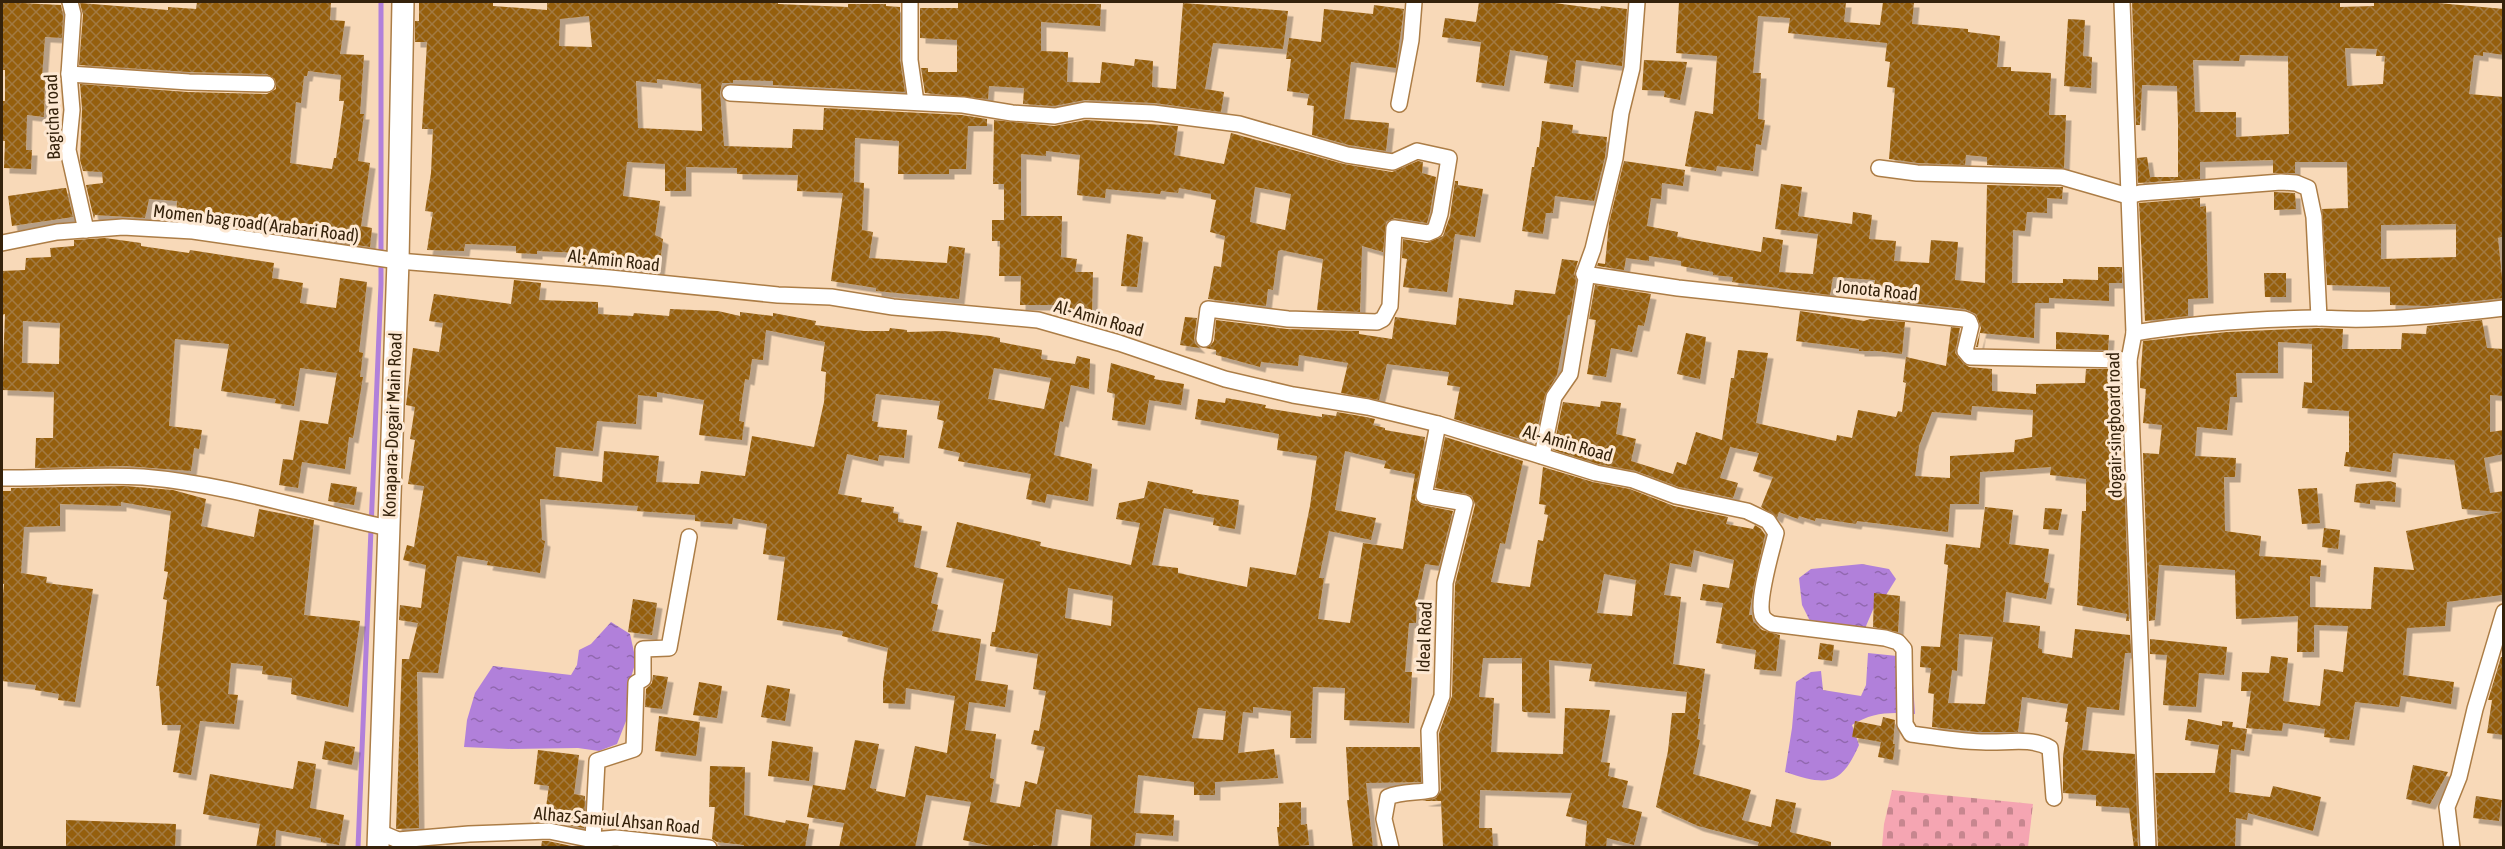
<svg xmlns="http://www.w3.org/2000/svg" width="2505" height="849" viewBox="0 0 2505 849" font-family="'Asap Condensed',sans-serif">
  <defs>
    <pattern id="cemetery-stones" width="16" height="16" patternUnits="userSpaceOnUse" patternTransform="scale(1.5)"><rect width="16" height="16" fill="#f5a5b2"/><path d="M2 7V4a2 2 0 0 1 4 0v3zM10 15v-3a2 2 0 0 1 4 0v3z" fill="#c7868f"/></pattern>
    <pattern id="water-ripples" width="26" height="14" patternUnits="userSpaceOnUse" patternTransform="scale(1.5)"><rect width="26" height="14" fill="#b180da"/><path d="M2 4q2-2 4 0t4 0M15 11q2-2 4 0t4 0" fill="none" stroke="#9168af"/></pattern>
    <pattern id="building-cross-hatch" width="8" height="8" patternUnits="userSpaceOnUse" patternTransform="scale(1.5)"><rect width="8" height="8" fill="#955e10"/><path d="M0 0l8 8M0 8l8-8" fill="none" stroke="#a27a42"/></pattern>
    <filter id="shadow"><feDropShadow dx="5.5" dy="5.5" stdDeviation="0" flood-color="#0004"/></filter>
  </defs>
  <rect width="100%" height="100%" fill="#f8d9b8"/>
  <path fill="url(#cemetery-stones)" d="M1892 790 2033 804 2028 847H1882L1884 824Z"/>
  <g fill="url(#water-ripples)">
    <path d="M1862 564 1889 569 1896 579 1886 595 1875 605 1863 633 1827 634 1810 621 1802 605 1799 578 1811 569Z"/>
    <path d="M611 622 630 634 636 661 628 687 626 721 617 744 599 751 578 748 511 749 464 747 467 720 475 693 493 666 571 675 577 665 579 650 591 644Z"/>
    <path d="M1868 653 1897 656 1911 654 1915 714C1890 712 1873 712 1852 725L1859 745C1840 788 1826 785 1785 772L1792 728 1796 682 1811 672 1821 671 1823 690 1861 696 1866 685Z"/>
  </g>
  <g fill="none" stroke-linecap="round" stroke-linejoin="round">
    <path stroke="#b180da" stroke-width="5" d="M358 848 381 284V2"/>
  </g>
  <g fill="url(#building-cross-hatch)" fill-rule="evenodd" filter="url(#shadow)">
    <path d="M2 2 61 5 63 15 62 38 45 37 42 77H45L44 117 27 115 26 150H32L31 169 4 168 5 141H2V101H5V70H2Z"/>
    <path d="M197 2H331L330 20 345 21 340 54 364 55 360 114H364L358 161 370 163 361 226 372 228 370 247 270 232V231L176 220 177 201 149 199 145 218 95 215 94 219 86 185 103 183 102 172 83 171 80 160 82 109 80 84 188 92 267 94 276 89 275 79 267 74 189 72 79 65 83 15 80 3 168 10V7L196 9ZM308 71 341 75 339 101H344L336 158H334L332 169 290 163 296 102 301 103 304 76H307Z"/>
    <path d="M419 2H493V6L547 10V2H778V4L848 7V4H886V6L900 7V60L905 92 773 85V81L733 80V83H722L720 92 724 146 792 148 793 129 823 130 824 108 962 115 987 119V126H968L966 169H949V174H898L899 141 855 138 854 182 864 183 862 230 873 232 869 258 947 263 949 246 965 248 959 299 876 291V288L831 281 843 193 797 191 798 175 737 174V168L686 167V191H665V164L627 162 623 196 660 201 655 235 663 239 659 271 578 265 580 253 537 251V254L516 253V246L465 244 464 251 427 250 433 212 425 211 431 173 433 129H422L427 42H415V21H419ZM589 16 592 47 559 46 560 19ZM657 79 701 84 702 131 638 128 636 81 657 83Z"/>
    <path d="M958 2 1101 4 1100 26 1041 22V51L1068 52 1067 82 1100 83 1102 62 1134 66 1135 59 1153 61 1152 87 1176 89 1183 3 1288 11 1283 49 1213 43 1205 89 1224 92 1221 112 1154 103 1085 100 1054 106 1023 104 1024 88 989 86 988 99 925 93 921 68H928V72H957V40L920 38V8H958Z"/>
    <path d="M1479 2H1547L1600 9 1601 6 1627 9 1622 66 1576 60 1573 87 1544 83 1548 56 1510 50 1504 86 1476 82 1481 42 1442 37 1445 18 1476 22Z"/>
    <path d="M1679 2H1846L1844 22 1880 25 1883 2H1914L1912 24 1968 29V32L2000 36 1997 67H2011V71L2051 73 2049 115H2066L2064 168 1987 165V157L1966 155 1965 165 1918 163 1889 159 1895 88 1887 87 1890 62 1885 61 1887 43 1788 33 1790 18 1758 16 1753 73H1761L1758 119 1765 120 1761 145 1756 144 1753 171 1717 166 1716 171 1685 166 1695 111 1713 114 1717 56 1676 53Z"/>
    <path d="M2132 2H2340V7L2374 6V2H2427L2504 9V55L2483 52V56L2474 55 2469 94 2504 97V236L2498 238 2504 298 2428 306 2390 305V287L2327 285 2322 209 2348 208 2347 162H2295V173H2273V160L2200 162V179L2138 183 2137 158 2147 157 2150 177H2178V122L2177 86 2142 85 2140 125H2136ZM2345 48 2377 49 2376 56H2385L2383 84 2347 86ZM2240 55 2288 56 2289 134 2236 137V112H2195L2193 60 2239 61ZM2456 224V257L2381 259V225Z"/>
    <path d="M1374 5 1404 9 1396 68 1351 62 1344 119 1389 123 1386 151 1349 145 1312 135 1314 106 1307 105 1309 94 1287 91 1291 59H1286L1289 38 1321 42 1324 9 1373 14Z"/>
    <path d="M2068 19 2085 20 2083 56 2092 57 2091 88 2064 86Z"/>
    <path d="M1644 60 1687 62 1680 100 1664 97 1665 91 1642 90Z"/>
    <path d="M994 120 1054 126 1086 120 1178 126 1174 155 1224 164 1231 133 1344 164 1392 172 1418 161 1423 162 1422 173 1436 177 1430 212 1427 223 1395 218 1386 222 1383 252 1362 246 1360 312 1317 310 1323 259 1281 250 1278 251 1273 290 1268 289 1266 306 1208 299 1214 266 1221 267 1225 236 1210 232 1216 200 1211 199V194L1179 188 1178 193 1161 191 1160 194 1106 189 1105 198 1077 195 1080 155 1046 151V156L1021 154V216H1062L1061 257 1077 259 1075 272H1093L1092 313 1055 308V305H1020L1021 276H999L1000 241H992V220H1004V184H993ZM1255 187 1291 194 1285 230 1250 222Z"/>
    <path d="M1542 121 1573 125 1572 133 1607 137 1605 157 1594 201 1555 196 1553 213H1546L1543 234 1522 231 1532 167H1534L1537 147H1539Z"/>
    <path d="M1624 161 1685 170 1683 186 1662 183 1661 199 1651 198 1647 226 1678 232 1677 237 1761 252 1763 237 1783 240 1779 272 1813 274 1818 234 1775 229 1781 184 1802 187 1798 216 1852 224 1853 212 1872 215 1869 239 1896 241 1894 261 1929 263 1931 240 1958 242 1955 280 1985 283 1987 185 2060 187H2063L2062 199 2047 198V213L2027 212 2025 231 2013 230 2012 283H2063V279L2098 280V267H2122V283H2109V301L2049 298V303H2035L2034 338 1980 333 1978 347H1976L1981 328 1976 314 1965 309 1873 299 1875 280 1833 277 1830 295 1732 282 1733 277 1713 275V272L1681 266V261L1649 256V261L1626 258 1624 270 1597 266 1598 263 1605 264 1609 223Z"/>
    <path d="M1455 181H1458V185L1483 189 1475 237 1455 234 1447 292 1403 287 1407 259 1402 258 1403 239 1427 243 1443 236 1450 216Z"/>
    <path d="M64 188H66L73 217 12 226 8 196Z"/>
    <path d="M2274 192 2295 193 2296 209 2274 210Z"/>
    <path d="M2200 198V207L2206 206 2208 298 2188 299V316L2145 321 2139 203Z"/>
    <path d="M1127 234 1143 237 1137 287 1121 286Z"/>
    <path d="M105 238 141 243V246L189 253 190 250 274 263 272 278 303 283 300 303 336 308 340 278 367 282 359 352 363 353 360 377H363L353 438 349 437 345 469 302 462 298 488 279 485 283 459 293 460 300 420 328 424 337 373 300 368 294 406 275 403 276 399 221 391 229 344 175 339 169 426 202 430 199 449 194 448 191 471 126 466 35 468 36 438H53L54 392 2 390 5 314 2 315V271L25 270 26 258 51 257 50 248 74 246V240ZM23 321 60 323 59 364 22 363Z"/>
    <path d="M1562 259 1578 261 1574 273 1576 280 1570 315H1568L1557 375 1545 395 1536 435 1529 434 1527 441 1454 419 1460 387 1447 385 1449 372 1387 364 1379 400 1341 393 1348 363 1299 355 1298 366 1261 362 1260 367 1216 355V350L1205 348 1211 345 1214 341 1216 320 1287 329 1359 331V334L1392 339 1395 317 1456 325 1459 298 1513 305 1515 290 1555 294Z"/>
    <path d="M2264 273H2286V297H2265Z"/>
    <path d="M514 280 541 283 539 300 598 302V314L633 316 634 313 669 316 670 309 718 311 740 316V312L773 316V313L816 321 815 325 864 331H889L890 328 907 330V332L944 331 990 336 1000 338V342L1042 350 1041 359 1075 364 1077 356 1090 359 1089 389 1071 385 1063 422 1060 421 1054 455 1092 464 1088 501 1047 494 1045 503 1026 499 1031 474 958 461 960 453 938 448 944 421 937 419 940 401 876 394 872 421 878 422 877 427 907 430 904 458 879 455 878 461 847 454 838 494 862 498 861 502 894 507 893 513 898 514V522L922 526 914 567 938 573 931 603 938 605 932 631 981 639 975 680 1008 685 1005 707 969 702 965 730 996 734 990 778 994 779 990 802 1020 807 1025 781 1037 784 1045 747 1031 744 1034 730 1039 731 1046 691 1033 689 1038 654 990 646 992 632H995L1004 579 946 567 957 522 1041 542 1040 546 1131 565 1140 523 1116 519 1119 503 1144 498 1148 481 1193 490 1192 493 1239 500 1235 529 1213 525 1214 518 1164 508 1152 565 1178 568V573L1247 587 1250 567 1296 575 1310 506 1317 456 1277 450 1279 434 1195 419 1198 399 1225 403 1226 398 1266 405 1265 408 1322 417V414L1336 416 1337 412 1366 417 1375 419 1373 425 1385 428V430L1425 437 1415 500 1422 505 1453 511 1439 566 1425 564 1417 601 1416 623H1409L1405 672H1412L1409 723 1344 720 1345 688 1313 687 1311 738H1290L1291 711 1253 707V713L1243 712 1238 753 1274 749 1278 778 1215 782V795H1194V782L1138 775 1134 813 1174 815 1173 836 1136 833 1134 848H1090L1092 815 1056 809 1051 848 1033 845V848H1000L963 840 971 802 926 795 915 848H839L844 823 807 817 813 785 845 790 855 740 879 744 870 788 876 789V791L905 797 915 746 947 753 955 696 906 688 905 704 883 703V682L888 648 842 636 843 631 777 620 785 557 763 554 767 524 733 518 732 524 695 521V515L637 511 638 506 540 499 542 540 545 541 540 573 487 565 488 561 457 556 438 673 417 672 419 828 396 829 402 659H409L418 623 399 620 400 605 421 608 426 565 403 560 407 545 414 547 424 486 408 484 415 440 410 439 415 407 406 405 413 348 439 352 443 323 429 321 434 294 511 304ZM766 330 825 342 821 371 826 372 824 402 814 447 752 436 745 476 701 471 699 484 656 482 659 456 604 451 602 482 553 476 556 447 593 451 597 421 636 424 638 395 657 397V392L704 400 699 435 742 440 744 422 739 421 745 379 749 380 752 359 763 360ZM994 368 1051 378 1044 409 988 399ZM1345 451 1386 461 1384 468 1415 474 1403 549 1363 543 1350 623 1318 619 1324 578H1319L1329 531 1371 540 1376 518 1335 510ZM1068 588 1113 596 1111 626 1065 618ZM1198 708 1226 711 1223 740 1192 738Z"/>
    <path d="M1595 285 1651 294 1644 326 1638 325 1632 352 1611 348 1606 377 1587 374 1596 320 1589 319Z"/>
    <path d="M1800 311 1864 321 1870 319 1905 322 1902 354 1877 351H1859V349L1796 341Z"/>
    <path d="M1185 317 1197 318 1194 338 1195 343 1200 348 1180 345Z"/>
    <path d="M2482 320 2487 348 2504 349V396L2490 395V432L2504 430V454L2484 458 2490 493 2504 491 2502 595 2447 602 2445 626 2407 628 2403 675 2454 682 2451 704 2401 696 2399 707 2355 702 2349 740 2324 737 2325 729 2283 723 2282 731 2246 728 2251 691H2241L2242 672 2269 673 2271 656 2288 658 2283 701 2320 706 2324 669 2343 672 2348 626 2314 625V652H2297L2298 616 2236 619 2235 570 2159 565 2155 620 2149 621 2143 453 2159 454 2162 425 2143 423 2146 389 2140 388V383L2143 341 2227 332 2319 328 2343 329 2342 349H2401L2402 333 2426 334 2427 326ZM2278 342 2312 344V383L2304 382 2302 408 2349 411V452H2346L2344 466 2391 472 2393 453 2454 460 2462 509 2501 512 2406 531 2414 570 2374 567 2371 609 2310 607V576L2320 577 2321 560 2259 556 2261 536 2225 531 2224 477H2235L2236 458 2195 456 2197 427 2227 430 2230 397H2237L2236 373H2278Z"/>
    <path d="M1951 327 1960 328 1955 353 1963 363 1969 367 1992 369V391L2036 394V384L2085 383 2086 369H2109V437H2112L2113 473H2124L2129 621H2126L2127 614 2077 605 2082 511H2086V479L2050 475 2051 467 1980 472 1979 504H1950L1948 532 1857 521 1856 524 1816 518 1815 521 1799 516 1798 519 1779 512 1777 518 1761 507 1773 477 1753 471 1759 453 1730 447 1720 478 1738 483 1733 498 1679 487 1636 471 1598 464 1553 450 1563 402 1600 407 1601 401 1621 403 1616 434 1636 439 1631 461 1673 474 1677 462 1686 465 1696 432 1722 440 1731 378H1734L1738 350 1768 353 1756 423 1836 441 1837 435 1852 438 1858 410 1896 417 1898 411 1902 412 1906 383 1903 382 1906 357 1946 366ZM1972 406 2033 410 2032 437 2015 440 2014 452 1950 456V478L1915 476 1919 446 1932 412 1971 415Z"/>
    <path d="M2056 332 2109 335 2108 350 2056 349Z"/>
    <path d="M1686 333 1706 337 1700 379 1677 374Z"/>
    <path d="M1111 363 1155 376 1154 379 1184 384 1181 405 1149 400 1145 425 1112 420 1115 394 1107 392Z"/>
    <path d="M1445 437 1523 461 1505 544 1500 543 1491 582 1530 587 1538 540 1543 541 1548 515 1544 514 1546 505 1539 504 1543 467 1593 482 1630 489 1674 506 1728 517 1726 524 1753 529 1755 525 1761 529 1765 535 1754 585 1749 615H1752L1753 621 1762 630 1780 635 1776 671 1754 669 1756 650 1716 643 1723 603 1700 600 1703 584 1729 588 1734 560 1694 550 1691 567 1670 563 1664 595 1681 597 1673 664 1705 669 1698 719H1700L1697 739 1700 740 1693 774 1751 790 1742 820 1771 827 1776 799 1796 803 1790 832 1831 842V848H1757L1759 842 1698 826 1656 807 1668 751 1672 713H1685L1687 692 1589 681 1592 664 1549 660 1550 713 1524 712 1522 711V658H1483L1479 697 1494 698 1491 752 1563 754 1565 708 1610 710 1601 762 1610 763 1608 776 1628 781 1622 807 1642 812 1634 845 1607 838 1606 848H1585L1587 821 1566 816 1572 793 1480 790 1479 828H1492L1493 847H1443L1441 801H1422L1436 798 1441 790 1439 733 1452 696 1455 584 1475 505 1472 496 1467 494 1435 488ZM1604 574 1636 580 1632 616 1597 613Z"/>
    <path d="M2390 481 2396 483 2395 502 2370 500V504L2354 502 2356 484Z"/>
    <path d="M331 483 357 487 354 505 328 501Z"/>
    <path d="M125 486 173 490 206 499 201 526 254 537 259 509 314 520 304 615 360 621 348 707 291 694 292 678 262 674 263 666 231 663 228 694 238 695 234 724 200 721 191 775 173 772 181 725H162L159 686H156L167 600 163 599 168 572 164 571 171 511 121 502V506L60 504V526L24 527 21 573 47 577 46 583 93 589 75 702 58 700 59 694 35 690 36 685 2 681V603L4 584H2V491H11V488Z"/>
    <path d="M2317 488 2320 523 2302 524 2298 489Z"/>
    <path d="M1985 507 2013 510 2009 544 2049 549 2044 582 2049 583 2046 599 2006 592 2003 622 2040 626 2038 648 2042 649V653L2072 658 2075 629 2130 635 2131 653H2125L2119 710 2087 707 2082 750 2135 754 2138 848H2134L2129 808 2096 806V795L2063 793V756L2068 722H2065L2068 704 2022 697 2018 732H1977L1932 727 1934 694 1928 693 1931 668 1920 667 1921 646 1940 647 1948 565 1944 564 1946 544 1980 548ZM1959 634 1993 637 1985 704 1948 703 1952 670 1957 671Z"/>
    <path d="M2045 508 2062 509 2058 530 2043 529Z"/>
    <path d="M2324 528 2340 530 2338 549 2322 547Z"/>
    <path d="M1874 593 1900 596 1898 632 1873 627Z"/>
    <path d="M633 599 657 603 652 635 628 632Z"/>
    <path d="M2150 639 2227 647 2224 675 2199 673 2196 707 2163 705 2167 655 2150 654Z"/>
    <path d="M1820 643 1834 645 1832 661 1818 659Z"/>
    <path d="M2501 657H2504V735L2487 733 2492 700H2488L2489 697Z"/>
    <path d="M653 675 668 677 662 709 645 707 646 689 652 683Z"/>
    <path d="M699 682 722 686 717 718 693 715Z"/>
    <path d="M767 685 790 689 785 721 761 717Z"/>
    <path d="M659 716 700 722 696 756 655 751Z"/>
    <path d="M1883 717 1895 720 1893 744H1895L1893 760 1878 757 1881 742 1852 737 1855 721 1881 726Z"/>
    <path d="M2188 719 2222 726V721L2233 722 2232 727 2247 729 2244 751 2231 749 2229 792 2270 797 2273 786 2321 797 2313 831 2248 813 2247 820 2236 818 2235 848H2158L2155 773H2215L2219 745 2185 740Z"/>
    <path d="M325 741 355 747 352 765 322 759Z"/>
    <path d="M772 741 813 747 809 781 768 776Z"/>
    <path d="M1346 747H1420L1421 782 1366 783 1373 848H1353L1347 800H1349Z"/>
    <path d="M538 750 579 755 574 794 585 796 584 828 544 821 549 786 534 784Z"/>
    <path d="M298 761 316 764 310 808 344 815 339 845 321 842V838L276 830 275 848H256L260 824 203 814 210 774 293 789Z"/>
    <path d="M2413 765 2448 772 2430 804 2406 799Z"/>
    <path d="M710 766 745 767 744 815 785 823 786 820 809 824 805 848H743L744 845 717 842 712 839 715 807H709Z"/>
    <path d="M2476 796 2502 800 2499 821 2473 818Z"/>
    <path d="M1301 802V825L1307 824 1309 845 1279 848 1277 827H1279V803Z"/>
    <path d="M66 820 176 824 175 848H66Z"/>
    <path d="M542 841H548L581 848H541Z"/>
  </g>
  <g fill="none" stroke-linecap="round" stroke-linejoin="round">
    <defs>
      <g id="minor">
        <path d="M70 2 73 14 69 74 72 110 68 150 86 230"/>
        <path d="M910 2V60L916 102"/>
        <path d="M2122 2 2134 333 2129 360 2148 848"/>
        <path d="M69 74 189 82 267 84"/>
        <path d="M730 93 963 105 1012 113 1055 116 1085 110 1153 113 1239 124 1347 155 1393 162 1417 151 1449 158 1440 214 1435 230 1428 233 1394 228 1390 306 1383 319 1377 322 1288 319 1208 309 1204 339"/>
        <path d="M1399 104 1411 40 1414 2"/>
        <path d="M1879 168 1917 173 2062 177 2128 196 2140 193 2281 182 2296 183 2308 188 2314 217 2319 318C2380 322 2442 315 2504 308"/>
        <path d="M2 243 57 232 123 227 193 231 398 261 610 278 778 295 831 297 893 307 1038 320 1119 343 1225 379 1293 395 1368 407 1438 424 1596 473 1633 480 1676 496 1747 511 1768 521 1776 533C1772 550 1757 599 1762 615 1764 620 1768 622 1772 624L1885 638 1898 642 1904 649 1905 724 1911 734C1936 737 1961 742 1986 742 2006 743 2031 737 2050 748L2054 798"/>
        <path d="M1584 274 1678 288 1964 319 1969 321 1971 326 1965 351 1970 357 2129 360"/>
        <path d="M2134 333C2196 323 2256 319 2319 318"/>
        <path d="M1542 456 1554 397 1570 374 1586 279 1584 274 1593 249 1615 158 1621 113 1632 68 1637 2"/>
        <path d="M2 478C49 479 96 474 143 477 226 484 306 510 388 528"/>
        <path d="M379 832 398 840 469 834 549 831 593 840 616 838 709 848"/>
        <path d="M593 840 597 761 634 749 636 683 643 679V649L669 648 689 537"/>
        <path d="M1391 848 1384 819 1388 797C1401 791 1418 793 1431 790L1429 731 1442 696 1445 583 1465 503 1424 496 1438 424"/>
        <path d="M2452 848 2447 807 2459 777 2475 709 2504 612"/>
      </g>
      <path id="secondary" d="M378 848 398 261 403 2"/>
    </defs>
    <use href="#minor" stroke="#ac7d46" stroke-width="18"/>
    <use href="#secondary" stroke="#ac7d46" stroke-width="24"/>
    <use href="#minor" stroke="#fff" stroke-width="15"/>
    <use href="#secondary" stroke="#fff" stroke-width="21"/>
  </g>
  <g text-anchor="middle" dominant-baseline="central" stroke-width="6" stroke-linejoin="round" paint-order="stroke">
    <g font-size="18" fill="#35220b" stroke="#fde8d2">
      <text transform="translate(52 117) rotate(-92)">Bagicha road</text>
      <text transform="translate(256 223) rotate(7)">Momen bag road( Arabari Road)</text>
      <text transform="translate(614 260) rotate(6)">Al- Amin Road</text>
      <text transform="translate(1877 290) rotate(6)">Jonota Road</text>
      <text transform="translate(1099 318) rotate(16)">Al- Amin Road</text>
      <text transform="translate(392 425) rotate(-88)">Konapara-Dogair Main Road</text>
      <text transform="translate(2114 425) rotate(-91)">dogair-singboard road</text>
      <text transform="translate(1568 443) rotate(16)">Al- Amin Road</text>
      <text transform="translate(1424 637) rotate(-88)">Ideal Road</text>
      <text transform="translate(617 820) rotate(5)">Alhaz Samiul Ahsan Road</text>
    </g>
  </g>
  <rect width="2505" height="849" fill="none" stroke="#35220b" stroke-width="6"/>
</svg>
